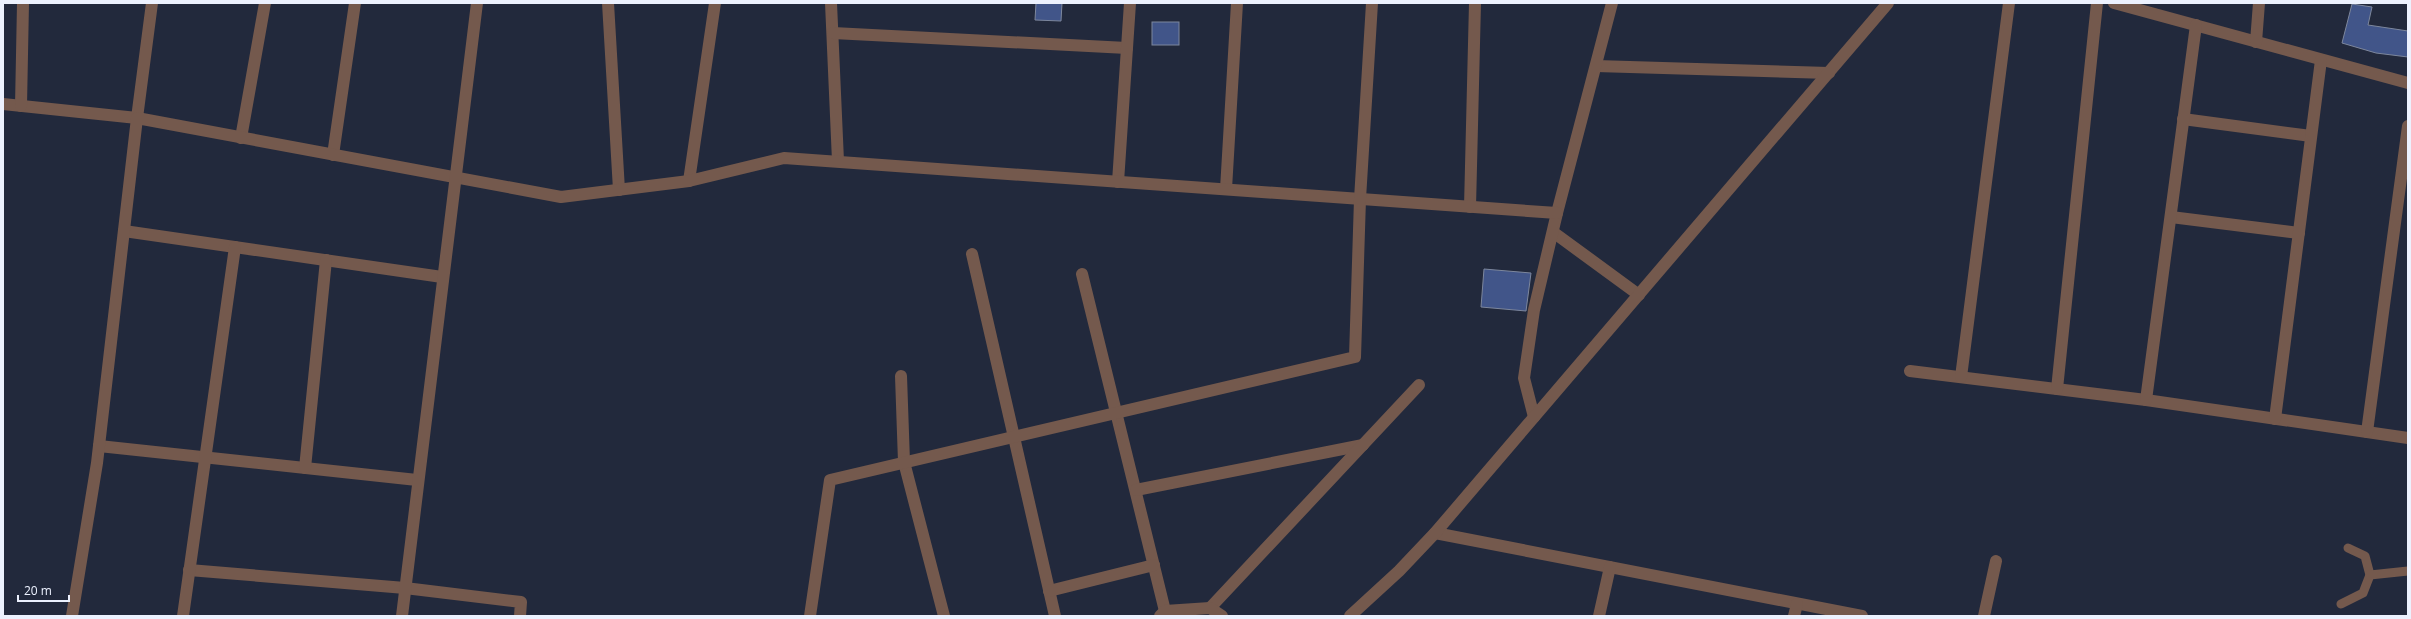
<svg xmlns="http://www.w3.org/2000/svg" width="2411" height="619" viewBox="0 0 2411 619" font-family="'Open Sans',sans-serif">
  <rect width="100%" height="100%" fill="#22293c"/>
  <g fill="#415589" stroke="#7d879d">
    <path d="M1036 3H1062L1061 21 1035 20Z"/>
    <path d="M2352 4 2372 7 2368 25 2408 31V57L2376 53 2342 43Z"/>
    <rect x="1152" y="22" width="27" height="23"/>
    <path d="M1484 269 1531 273 1526 311 1481 307Z"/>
  </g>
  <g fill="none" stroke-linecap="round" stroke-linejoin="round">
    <g stroke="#74594d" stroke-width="9">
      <path d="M2348 548 2365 556 2370 575"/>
      <path d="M2341 604 2363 593 2370 575 2408 571"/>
    </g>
    <g stroke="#74594d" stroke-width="12">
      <path d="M608 3 619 190"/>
      <path d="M831 3 838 161"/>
      <path d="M2114 3 2408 83"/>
      <path d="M833 33 1127 48"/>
      <path d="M2256 42 2259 3"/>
      <path d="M1596 66 1829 73"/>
      <path d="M3 104 137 118 152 3"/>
      <path d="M21 106 23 3"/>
      <path d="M2183 119 2311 136"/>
      <path d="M241 138 265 3"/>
      <path d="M333 155 355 3"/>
      <path d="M689 181 715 3"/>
      <path d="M1118 182 1130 3"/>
      <path d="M1226 189 1237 3"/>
      <path d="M1470 207 1475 3"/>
      <path d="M2171 217 2299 233"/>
      <path d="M124 231 442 277"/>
      <path d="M1553 232 1639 295"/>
      <path d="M972 254 1055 616"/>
      <path d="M1082 274 1165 611"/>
      <path d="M1910 371 2146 400 2408 438"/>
      <path d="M901 376 904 462 944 616"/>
      <path d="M1961 377 2009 3"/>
      <path d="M2057 389 2097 3"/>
      <path d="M2146 400 2196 25"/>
      <path d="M1534 417 1524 378 1534 310 1557 213 1612 3"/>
      <path d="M2275 419 2321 60"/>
      <path d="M2367 432 2408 126"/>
      <path d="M99 446 417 480"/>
      <path d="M305 468 326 260"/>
      <path d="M1136 490 1363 445"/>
      <path d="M1435 533 1862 616"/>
      <path d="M189 570 405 588 521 602 520 616"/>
      <path d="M1049 591 1154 565"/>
      <path d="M1210 608 1419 385"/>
      <path d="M72 616 97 463 137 118 561 197 689 181 784 158 1557 213"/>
      <path d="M183 616 235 247"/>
      <path d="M402 616 477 3"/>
      <path d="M810 616 830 480 1355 357 1360 199 1372 3"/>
      <path d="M1160 616 1165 611 1210 608 1222 616"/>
      <path d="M1350 616 1399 571 1435 533 1888 3"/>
      <path d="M1599 616 1610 567"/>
      <path d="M1794 616 1797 604"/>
      <path d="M1984 616 1996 561"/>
    </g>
  </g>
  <rect width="2411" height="619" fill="none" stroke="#ecf1fe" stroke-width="8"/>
  <path d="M18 595v6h51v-6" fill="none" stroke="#ecf1fe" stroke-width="2"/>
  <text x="24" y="595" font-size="12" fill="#ecf1fe" stroke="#22293c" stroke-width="3" paint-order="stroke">20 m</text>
</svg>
